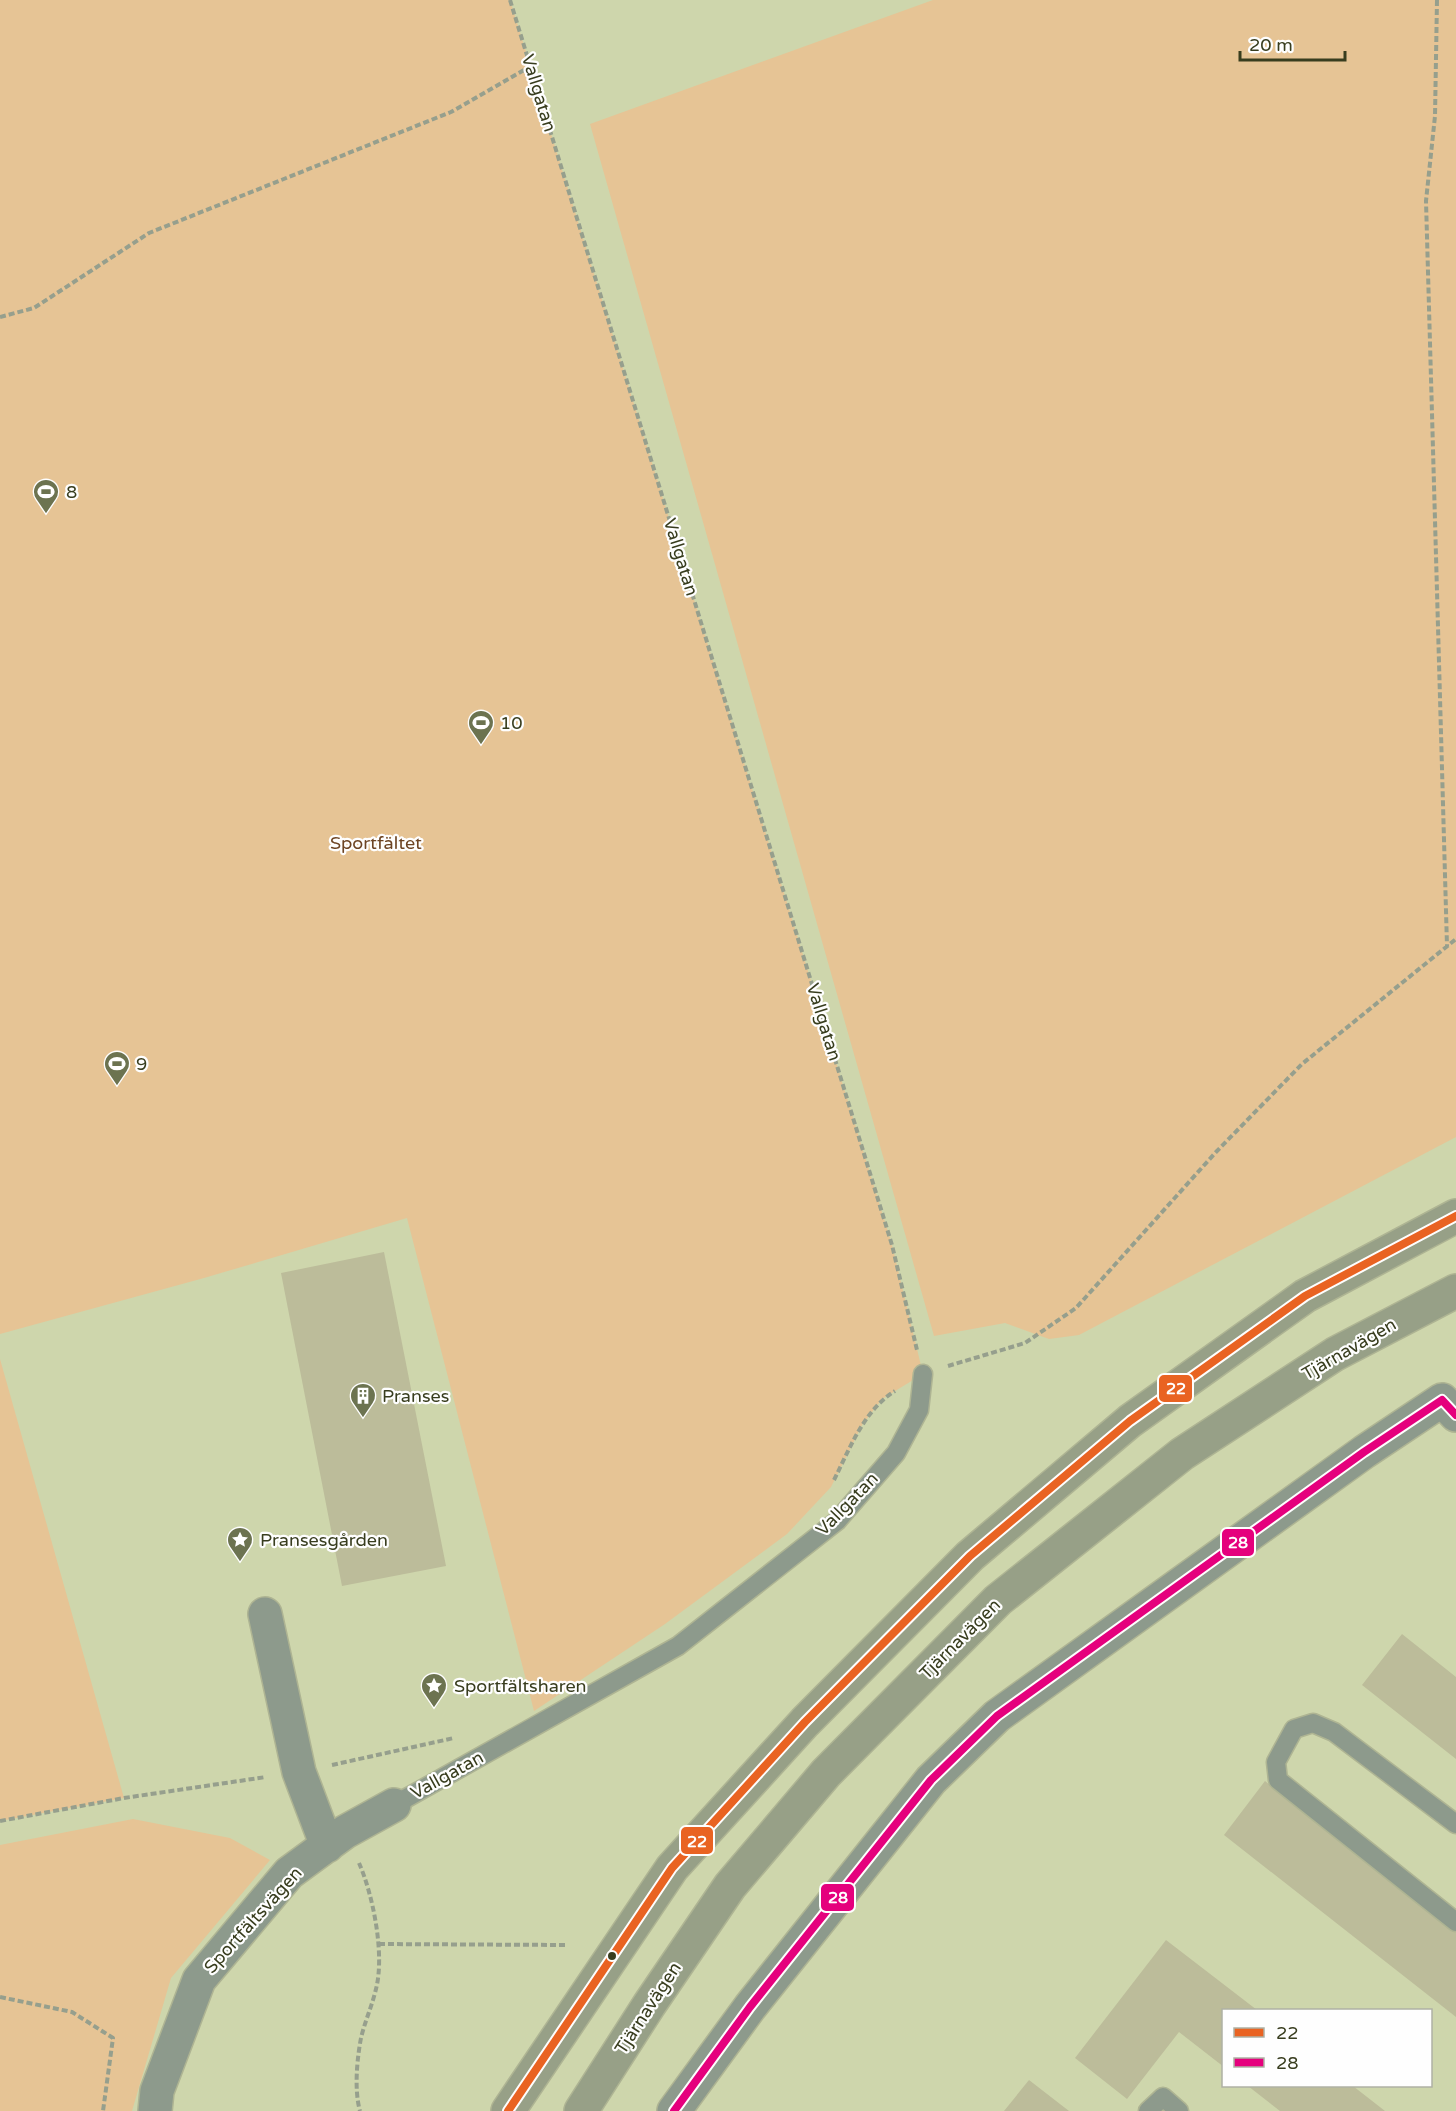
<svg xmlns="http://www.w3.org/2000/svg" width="1456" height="2111" font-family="'Varela Round',sans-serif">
<rect width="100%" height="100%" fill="#ced6ac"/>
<path fill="#e6c495" d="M0 0H510L892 1245 923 1374 882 1399 862 1425 831 1487 787 1534 665 1624 534 1711 407 1218 204 1278 0 1334Z
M933 0H1456V1137L1079 1335 1049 1339 1005 1323 934 1336 590 124Z
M0 1359 124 1798 0 1821Z
M133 1819 230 1838 270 1860 171 1978 132 2111H0V1845Z"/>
<path fill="#bcbc9a" d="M384 1252 446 1566 342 1586 281 1273Z
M1402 1634 1456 1677V1759L1362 1685Z
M1265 1781 1456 1930V2017L1224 1835Z
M1166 1940 1257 2010H1224V2067L1179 2032 1127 2099 1075 2058Z
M1029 2080 1069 2111H1004Z
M1248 2086H1353L1385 2111H1280Z"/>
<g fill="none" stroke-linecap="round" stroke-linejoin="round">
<defs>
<path id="lane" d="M394 1805 678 1646 837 1521 896 1453 919 1410 923 1374
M1456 1824 1334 1732 1313 1723 1294 1729 1276 1762 1278 1780 1456 1922
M1148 2111 1163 2097 1179 2111"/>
<path id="street" d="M265 1614 299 1772 327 1846
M155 2111 157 2091 199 1980 289 1873 345 1832 394 1805
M674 2111 750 2007 931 1780 997 1716 1364 1452 1442 1400 1456 1415"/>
<path id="highway" d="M508 2111 672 1868 805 1722 970 1556 1130 1421 1305 1296 1456 1216
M581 2111 649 2005 730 1886 826 1773 998 1600 1182 1454 1335 1354 1456 1291"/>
</defs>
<use href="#lane" stroke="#aeb493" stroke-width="21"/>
<use href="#street" stroke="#aeb493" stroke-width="36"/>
<use href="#highway" stroke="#aeb493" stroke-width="36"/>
<path stroke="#969f8d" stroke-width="4" stroke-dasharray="6 3" stroke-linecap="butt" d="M510 0 892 1245 917 1350
M1437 0 1435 116 1426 201 1447 946
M0 317 34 308 149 233 451 112 531 66
M948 1366 1025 1343 1076 1308 1216 1152 1302 1064 1456 939
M834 1480C850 1448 864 1410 895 1391
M332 1765 454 1738
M0 1821 124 1798 266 1777
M359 1863C373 1895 385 1954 376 1989 372 2006 365 2021 361 2038 357 2059 354 2090 360 2111
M379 1944 565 1945
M0 1997 72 2012 113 2038 103 2111"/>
<use href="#lane" stroke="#8d9a8c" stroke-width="18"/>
<use href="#street" stroke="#8d9a8c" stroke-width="33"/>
<use href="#highway" stroke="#97a087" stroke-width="33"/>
<defs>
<path id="bus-1" d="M508 2111 672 1868 805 1722 970 1556 1130 1421 1305 1296 1456 1216"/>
<path id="bus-2" d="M674 2111 750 2007 931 1780 997 1716 1364 1452 1442 1400 1456 1415"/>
</defs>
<use href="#bus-1" stroke="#fefefe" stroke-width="12"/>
<use href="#bus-2" stroke="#fefefe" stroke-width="12"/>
<use href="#bus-1" stroke="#e96322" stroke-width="8"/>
<use href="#bus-2" stroke="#e5007d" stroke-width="8"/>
</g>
<defs>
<symbol id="stadium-pin" viewBox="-11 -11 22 30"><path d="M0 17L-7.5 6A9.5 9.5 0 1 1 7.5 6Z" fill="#6c7350" stroke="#fefefe"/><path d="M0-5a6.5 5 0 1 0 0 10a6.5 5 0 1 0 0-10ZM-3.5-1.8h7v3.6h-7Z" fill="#fff"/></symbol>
<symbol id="building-pin" viewBox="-11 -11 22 30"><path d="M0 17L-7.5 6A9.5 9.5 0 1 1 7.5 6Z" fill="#6c7350" stroke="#fefefe"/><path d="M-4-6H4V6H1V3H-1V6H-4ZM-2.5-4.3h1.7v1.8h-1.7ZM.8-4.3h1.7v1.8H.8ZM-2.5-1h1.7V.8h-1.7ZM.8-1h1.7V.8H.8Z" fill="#fff"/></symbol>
<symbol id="sight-pin" viewBox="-11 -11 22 30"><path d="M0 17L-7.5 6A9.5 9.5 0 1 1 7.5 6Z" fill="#6c7350" stroke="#fefefe"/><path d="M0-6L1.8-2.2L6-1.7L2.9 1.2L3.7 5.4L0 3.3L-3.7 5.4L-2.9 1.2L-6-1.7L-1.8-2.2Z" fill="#fff"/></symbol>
</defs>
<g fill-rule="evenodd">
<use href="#stadium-pin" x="31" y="477" width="30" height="40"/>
<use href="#stadium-pin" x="466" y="708" width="30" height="40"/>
<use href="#stadium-pin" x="102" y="1049" width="30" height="40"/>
<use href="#building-pin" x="348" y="1381" width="30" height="40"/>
<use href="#sight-pin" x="225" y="1525" width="30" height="40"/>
<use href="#sight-pin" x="419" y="1671" width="30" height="40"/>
</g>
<circle fill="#383d1e" stroke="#fefefe" stroke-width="2" cx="612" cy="1956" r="5"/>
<g text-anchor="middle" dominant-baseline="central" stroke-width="4.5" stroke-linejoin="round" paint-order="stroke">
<g font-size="18" fill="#383d1e" stroke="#fefefe">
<text transform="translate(539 93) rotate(73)">Vallgatan</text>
<text transform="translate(681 557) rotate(73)">Vallgatan</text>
<text transform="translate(824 1022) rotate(73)">Vallgatan</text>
<text transform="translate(1349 1349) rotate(-30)">Tjärnavägen</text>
<text transform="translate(847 1504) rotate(-46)">Vallgatan</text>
<text transform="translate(960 1639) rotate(-45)">Tjärnavägen</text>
<text transform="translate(447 1775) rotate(-29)">Vallgatan</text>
<text transform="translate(253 1920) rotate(-48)">Sportfältsvägen</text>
<text transform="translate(648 2008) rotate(-57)">Tjärnavägen</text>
</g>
<g font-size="18" fill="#383d1e" stroke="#fefefe" text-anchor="start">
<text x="66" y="492">8</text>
<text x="500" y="723">10</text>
<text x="136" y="1064">9</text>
<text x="382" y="1396">Pranses</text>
<text x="260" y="1540">Pransesgården</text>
<text x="454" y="1686">Sportfältsharen</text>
</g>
<g font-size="18" fill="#6d4423" stroke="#fefefe">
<text x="376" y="843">Sportfältet</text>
</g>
</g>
<g stroke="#fefefe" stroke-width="2">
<rect x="1158" y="1374" width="35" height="29" rx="6" fill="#e96322"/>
<rect x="1221" y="1528" width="34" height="29" rx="6" fill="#e5007d"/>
<rect x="680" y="1826" width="34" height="29" rx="6" fill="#e96322"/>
<rect x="820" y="1883" width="35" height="29" rx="6" fill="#e5007d"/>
</g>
<g font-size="16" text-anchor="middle" font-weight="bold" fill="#fff">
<text x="1176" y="1394">22</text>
<text x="1238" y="1548">28</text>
<text x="697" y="1847">22</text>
<text x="838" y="1903">28</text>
</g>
<rect x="1222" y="2009" width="210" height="78" fill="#fefefe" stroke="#afb1a4" stroke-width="1.5"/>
<rect x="1234" y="2028" width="30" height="9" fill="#e96322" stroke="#afb1a4" stroke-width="1.5"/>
<text x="1276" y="2039" font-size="18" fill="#383d1e">22</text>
<rect x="1234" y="2058" width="30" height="9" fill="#e5007d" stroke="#afb1a4" stroke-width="1.5"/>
<text x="1276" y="2069" font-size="18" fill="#383d1e">28</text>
<path d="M1240 51v9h105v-9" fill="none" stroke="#383d1e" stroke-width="3"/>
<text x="1249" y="51" font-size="18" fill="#383d1e" stroke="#fefefe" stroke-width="4.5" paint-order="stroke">20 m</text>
</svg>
